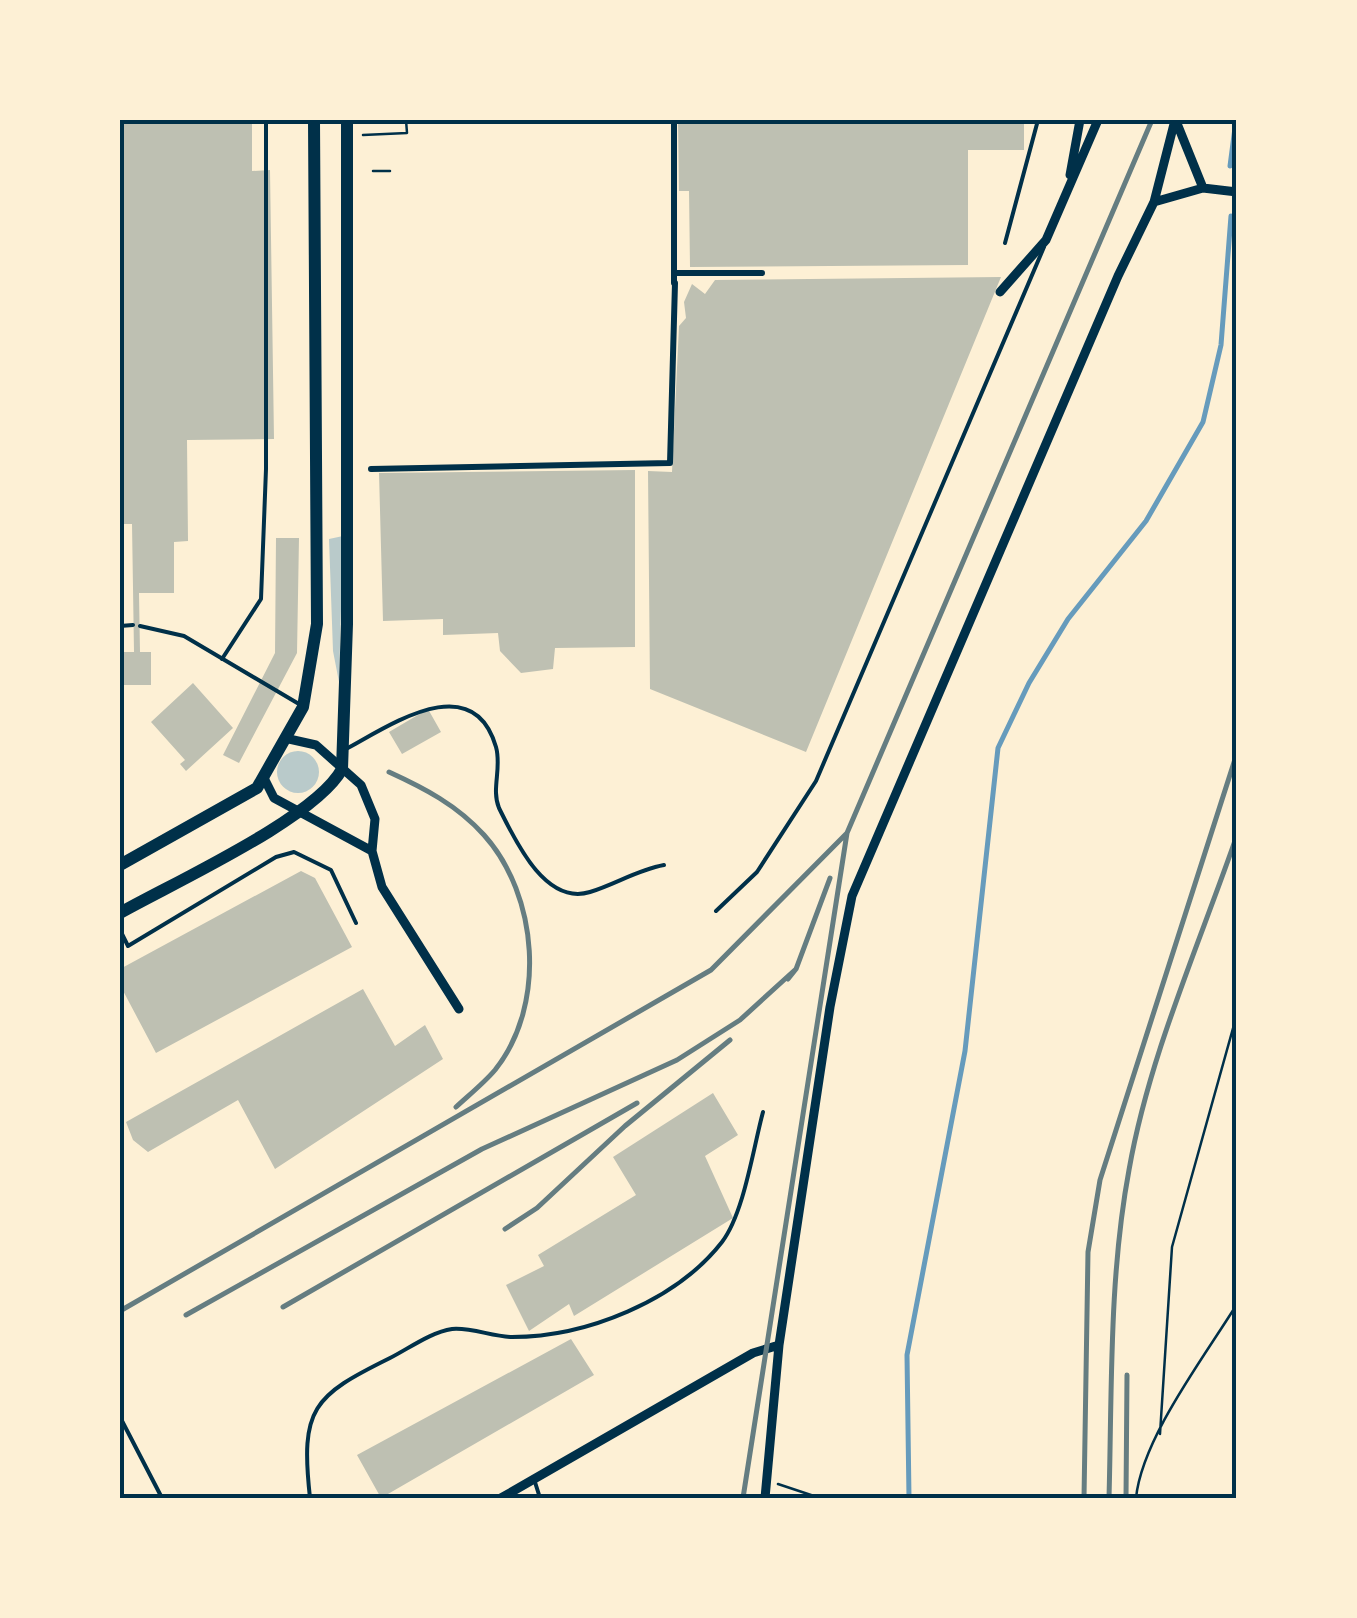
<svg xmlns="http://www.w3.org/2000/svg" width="1357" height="1618" font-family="'Alegreya Sans',sans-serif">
<rect width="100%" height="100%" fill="#fdf0d5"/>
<path fill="#b9caca" d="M343 536 339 682 333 651 329 539Z
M277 772a21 21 0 1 1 42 0a21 21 0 1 1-42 0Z"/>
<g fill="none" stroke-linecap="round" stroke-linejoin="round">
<path stroke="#669bbc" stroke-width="5" d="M1230 166 1236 120
M909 1498 907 1355 965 1051 998 748 1029 683 1068 619 1146 521 1203 422 1221 345 1231 216"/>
</g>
<path fill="#bec0b2" d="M120 120H252V171L270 170 274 439 187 440 188 541 174 542V593H139L140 652H151V685H120V652H134L132 524H120Z
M678 120H1024V150H968V265L690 267 689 191H679Z
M1001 277 806 752 650 689 648 471 672 472 679 326 686 318 684 302 692 284 705 294 715 280Z
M635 470V647L555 648 553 669 521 673 500 651 498 633 443 635V619L383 621 379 473Z
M276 538H299L297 653 239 763 223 755 275 653Z
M193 683 233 728 186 771 180 764 185 760 151 722Z
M428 709 441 732 402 754 389 732Z
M301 871 315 878 352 947 156 1053 120 985V969Z
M363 989 395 1046 425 1025 443 1059 275 1169 238 1100 148 1152 133 1140 126 1122Z
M713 1093 738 1135 705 1156 733 1218 574 1316 569 1304 529 1331 506 1285 544 1266 538 1255 636 1195 613 1157Z
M571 1339 594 1375 381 1498 357 1455Z"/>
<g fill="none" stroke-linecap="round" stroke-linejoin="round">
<path stroke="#003049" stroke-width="2.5" d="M363 135 407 133 406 120
M373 171H390
M1160 1434 1172 1247 1237 1014
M778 1484 820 1498
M1136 1498C1142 1438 1205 1356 1237 1304"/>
<path stroke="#003049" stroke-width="4" d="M1005 243 1038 120
M120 626 133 625
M140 626 184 636 299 704
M222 659 261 599 266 469V120
M346 749C389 726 473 667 496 747 502 768 491 789 499 808 515 840 545 906 590 892 616 884 637 870 664 865
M716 911 757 872 816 781 1044 247
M120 930 128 946 276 857 294 852 331 870 356 923
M120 1417 162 1498
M534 1479 540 1498
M310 1498C300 1408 313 1396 390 1358 408 1349 431 1332 452 1329 471 1327 493 1337 512 1337 586 1337 676 1301 722 1242 744 1213 753 1149 763 1112"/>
<path stroke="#003049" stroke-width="6" d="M674 120V283
M676 273H762
M371 469 670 463 675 283"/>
<path stroke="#003049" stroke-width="9" d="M1176 121 1203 188
M1070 175 1080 120
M1154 202 1203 188 1237 192
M1000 292 1046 240 1098 120
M289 739 316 745 361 785 375 819 372 851 382 887 459 1009
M265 780 274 798 372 851
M501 1498 753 1353 779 1345
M765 1498 779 1345 830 1007 852 896 1118 276 1154 202 1175 120"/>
<path stroke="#003049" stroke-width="12" d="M120 865 257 788 303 707 317 624 314 120
M120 913C173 883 316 818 342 769L347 624V120"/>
<path stroke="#657d81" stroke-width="5" d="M389 772C424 788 457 805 484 835 538 895 547 1005 495 1070 484 1083 469 1095 456 1107
M788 979 796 969 830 878
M505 1229 537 1208 625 1126 730 1040
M283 1307 637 1103
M120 1311 711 970 847 833 1152 120
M186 1315 482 1149 677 1060 740 1020 796 969
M743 1498 847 833
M1084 1498 1088 1252 1100 1180 1237 753
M1109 1498C1112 1389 1109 1277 1129 1170 1149 1056 1199 945 1237 835
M1126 1498 1127 1375"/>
</g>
<rect width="1357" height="1618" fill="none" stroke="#fdf0d5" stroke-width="245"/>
<rect x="122" y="122" width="1112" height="1374" fill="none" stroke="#003049" stroke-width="4"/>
</svg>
